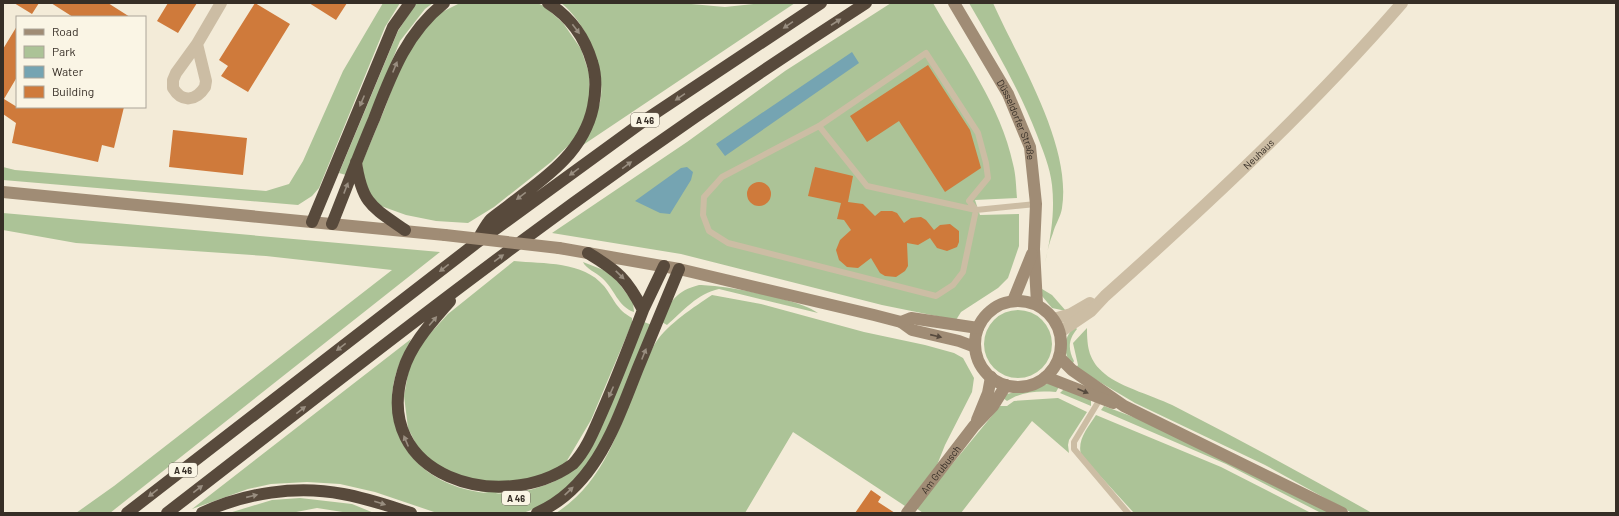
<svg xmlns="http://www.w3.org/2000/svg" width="1619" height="516" font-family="Barlow,sans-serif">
<rect width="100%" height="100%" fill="#f3ebd8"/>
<path fill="#acc397" d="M383 3H400L385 27 319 188 312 196 298 205 3 180V167L15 170 266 191 289 184 303 161 343 71Z
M416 3H433L425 9 400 41 346 175 339 173 398 31Z
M460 3H537L544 6 563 23 581 49 589 73 590 99 583 123 574 140 551 162 494 207 468 223 436 221 406 215 381 206 373 199 365 182 362 163 385 108 402 61 419 35 440 13Z
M561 3H680L725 7 763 3H795L583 145C588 131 596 116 600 102 607 70 586 22 561 3Z
M891 3H933C962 54 1001 106 1013 164 1016 175 1016 187 1017 198L975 200 980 215 1019 214V246L1008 278 998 288 961 312 956 320 882 305 681 254 552 233 687 142 785 71Z
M969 3H993C1018 59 1072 145 1062 208 1061 216 1055 225 1053 233 1049 243 1047 253 1045 263 1051 236 1055 212 1052 185 1050 167 1043 151 1037 135 1019 89 994 46 969 3Z
M3 213 440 252 110 513H76L114 486 392 270 266 256 76 243 3 230Z
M514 261C544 264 583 261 604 286 615 300 616 309 632 318V323L591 420 565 464 530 487 493 494 474 490 421 454 408 428 404 396 410 363 426 338 448 314Z
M583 262 611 273 633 302 634 312C618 307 614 288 602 278 596 272 586 269 583 262Z
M699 285C724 285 799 299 818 313L719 289C698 293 682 312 667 325L660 321C671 301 676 291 699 285Z
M1042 289 1052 295 1066 311 1052 308 1042 296Z
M712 295 761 304 864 332 925 345 954 353 963 358 974 378 972 392 945 445 937 465 905 506 793 432 745 513H556C604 482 618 431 638 381 644 368 649 353 656 342 668 324 694 307 712 295Z
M984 344a34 34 0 1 1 68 0a34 34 0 1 1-68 0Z
M644 322 652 325C640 351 629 377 618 404 608 426 598 452 582 471 568 489 545 506 523 513H437L375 492 340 484 307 482 271 484 248 489 192 509 411 339C401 359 392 377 392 399 392 488 500 516 566 475 583 459 590 436 600 415 615 384 629 353 644 322Z
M1075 327 1077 329C1068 340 1068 349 1074 361L1072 365C1062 352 1063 337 1075 327Z
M1087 328C1087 348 1089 361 1105 374 1120 387 1157 397 1176 407 1242 441 1307 476 1372 513H1352L1265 465 1135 403 1076 368 1078 365 1073 343Z
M1051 383 1060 385 1056 392C1039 391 1022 391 1007 401L1003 398 1007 394Z
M1065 388 1091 400V406L1060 393Z
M1058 398 1087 412 1069 440 1068 445 1069 453 1032 421 961 513H923L916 508 1000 406H1007L1014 401Z
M1104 406 1144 421 1330 513H1321L1226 464 1101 410Z
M1096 415 1221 467 1311 513H1134L1081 455C1077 439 1088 428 1096 415Z
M300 498 352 504 374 513H349L317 508 291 513H229L272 500Z"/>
<path fill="#75a4b2" d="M852 52 859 63 725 156 716 144Z
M687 167 693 172 691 180 670 214 660 213 635 201 681 168Z"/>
<path fill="#cf7a3b" d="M14 3H39L32 14Z
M51 3H108L130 17H73Z
M168 3H197L178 33 157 21Z
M255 3 290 24 248 92 221 76 228 66 219 60Z
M309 3H347L336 20Z
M17 26V77L4 99 17 107H124L114 148 102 145 98 162 12 143 16 123 3 114V49Z
M928 65 970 130 981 168 945 192 899 121 867 142 850 116Z
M173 130 247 138 243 175 169 167Z
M815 167 853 176 848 202 863 204 875 216 881 211H892L897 213 904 223 911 218 921 217 926 220 934 230 940 225 950 224 959 231V242L957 247 947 251 937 248 930 238 918 245 907 243 908 266 905 271 896 277 885 276 880 273 871 258 858 268 847 267 839 260 836 250 840 240 851 230 844 220 837 219 841 203 808 196Z
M747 194a12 12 0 1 1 24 0a12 12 0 1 1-24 0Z
M871 490 881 497 878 502 895 513H855Z"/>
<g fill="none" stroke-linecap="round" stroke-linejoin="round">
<path stroke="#ccbda4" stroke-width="6" d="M926 53 978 133 986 163 988 178 969 201 976 210 963 272 953 285 936 296 728 243 709 231 703 215 704 197 722 177 819 126Z
M819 126 867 186 976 210 1036 204
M1100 399 1074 442V449L1128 513"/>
<g stroke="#ccbda4" stroke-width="12">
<path d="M197 44 206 81 205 87C196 101 182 103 173 88V80L176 73 197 44 221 3"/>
<path d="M1054 319 1071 314 1090 303"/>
<path id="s1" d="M1060 332 1091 311 1105 296C1209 203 1311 108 1402 3"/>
</g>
<g stroke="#a08c75" stroke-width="12">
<path id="s2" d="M954 3 1008 94 1030 147 1036 204 1034 249 1037 304"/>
<path d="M3 192 445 235"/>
<path d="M559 248 679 269 874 315 901 322 912 330 959 341 975 347"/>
<circle cx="1018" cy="344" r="43"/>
<path d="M1013 301 1032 254"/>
<path d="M901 322 911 318 978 328"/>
<path d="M1060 358 1072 370 1124 406 1342 513"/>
<path d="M1046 377 1113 403"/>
<path d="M977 420 988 393 991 377"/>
<path id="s3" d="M907 513 974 426 993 406 1006 385"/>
</g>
<path stroke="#584a3c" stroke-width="12" d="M356 162C362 204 372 207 405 230
M312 222 393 27 410 3
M332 224C346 189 359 154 374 119 391 75 406 33 444 3
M478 239C482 233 486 224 491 219 498 213 506 208 513 202 547 177 584 151 593 107 596 92 597 77 592 62 585 38 570 17 548 3
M450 301C432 322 411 344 403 371 370 476 501 516 573 464 587 449 594 430 602 412 617 378 630 344 643 310 627 279 618 271 588 253
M643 310 664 266
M127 513 475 244 648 118 821 3
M167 513C267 436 366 358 467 282 596 184 730 91 866 3
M202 513C245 493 296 485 343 494 366 498 389 506 411 513
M537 513C596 487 616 423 638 368 652 335 665 302 679 269"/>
<path stroke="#a08c75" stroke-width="12" d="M445 235 559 248"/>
</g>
<defs><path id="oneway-solid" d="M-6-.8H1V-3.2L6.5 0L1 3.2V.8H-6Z"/></defs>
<g fill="#998e80">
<use href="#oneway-solid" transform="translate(836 22) rotate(-33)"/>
<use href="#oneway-solid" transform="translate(788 25) rotate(146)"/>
<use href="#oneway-solid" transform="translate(576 29) rotate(53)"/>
<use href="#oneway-solid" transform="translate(395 67) rotate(-68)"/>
<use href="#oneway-solid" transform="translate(680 97) rotate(146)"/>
<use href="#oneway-solid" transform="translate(362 101) rotate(113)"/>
<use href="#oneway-solid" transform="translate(627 165) rotate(-36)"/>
<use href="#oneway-solid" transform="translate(574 172) rotate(144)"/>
<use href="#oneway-solid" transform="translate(346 188) rotate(-69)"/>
<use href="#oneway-solid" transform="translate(521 196) rotate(143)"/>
<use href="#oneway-solid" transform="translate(499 258) rotate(-36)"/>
<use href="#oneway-solid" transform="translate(444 268) rotate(142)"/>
<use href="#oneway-solid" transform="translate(620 275) rotate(44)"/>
<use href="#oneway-solid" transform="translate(433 321) rotate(-50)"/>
<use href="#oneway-solid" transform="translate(341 347) rotate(142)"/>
<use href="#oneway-solid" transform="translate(644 354) rotate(-68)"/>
<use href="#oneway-solid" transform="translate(611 392) rotate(114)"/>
<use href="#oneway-solid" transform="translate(301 410) rotate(-38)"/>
<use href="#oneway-solid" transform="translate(406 441) rotate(-113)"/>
<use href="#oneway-solid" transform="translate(198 489) rotate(-38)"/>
<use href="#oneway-solid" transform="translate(569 491) rotate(-43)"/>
<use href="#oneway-solid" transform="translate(153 493) rotate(142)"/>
<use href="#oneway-solid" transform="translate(252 496) rotate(-13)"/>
<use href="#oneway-solid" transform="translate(380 503) rotate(17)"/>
</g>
<g fill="#564a3e">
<use href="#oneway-solid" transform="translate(936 336) rotate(13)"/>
<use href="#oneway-solid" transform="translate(1083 391) rotate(23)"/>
</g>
<g text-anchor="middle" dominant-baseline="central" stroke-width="3" stroke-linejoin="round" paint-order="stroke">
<g fill="#faf5e5" stroke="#716a5f" stroke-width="1">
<rect x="631" y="113" width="28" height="14" rx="3"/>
<rect x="169" y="463" width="28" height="14" rx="3"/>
<rect x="502" y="491" width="28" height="14" rx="3"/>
</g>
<g font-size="9" font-weight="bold" fill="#362e26">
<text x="645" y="120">A 46</text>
<text x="183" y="470">A 46</text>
<text x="516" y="498">A 46</text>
</g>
<g font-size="10" fill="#362e26" stroke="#faf5e5">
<text stroke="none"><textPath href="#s2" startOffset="133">Düsseldorfer Straße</textPath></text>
<text stroke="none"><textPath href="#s1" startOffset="267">Neuhaus</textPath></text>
<text stroke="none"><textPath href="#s3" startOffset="55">Am Grubusch</textPath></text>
</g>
</g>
<rect width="1619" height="516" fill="none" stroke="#362e26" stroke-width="8"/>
<rect x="16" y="16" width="130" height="92" fill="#faf5e5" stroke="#aca599"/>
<rect x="24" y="29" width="20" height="6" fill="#a08c75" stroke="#aca599"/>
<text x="52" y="36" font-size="12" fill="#362e26">Road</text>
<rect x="24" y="46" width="20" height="12" fill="#acc397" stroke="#aca599"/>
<text x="52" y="56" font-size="12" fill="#362e26">Park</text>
<rect x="24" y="66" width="20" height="12" fill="#75a4b2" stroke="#aca599"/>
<text x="52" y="76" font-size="12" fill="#362e26">Water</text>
<rect x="24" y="86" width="20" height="12" fill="#cf7a3b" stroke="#aca599"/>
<text x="52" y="96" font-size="12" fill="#362e26">Building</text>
</svg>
